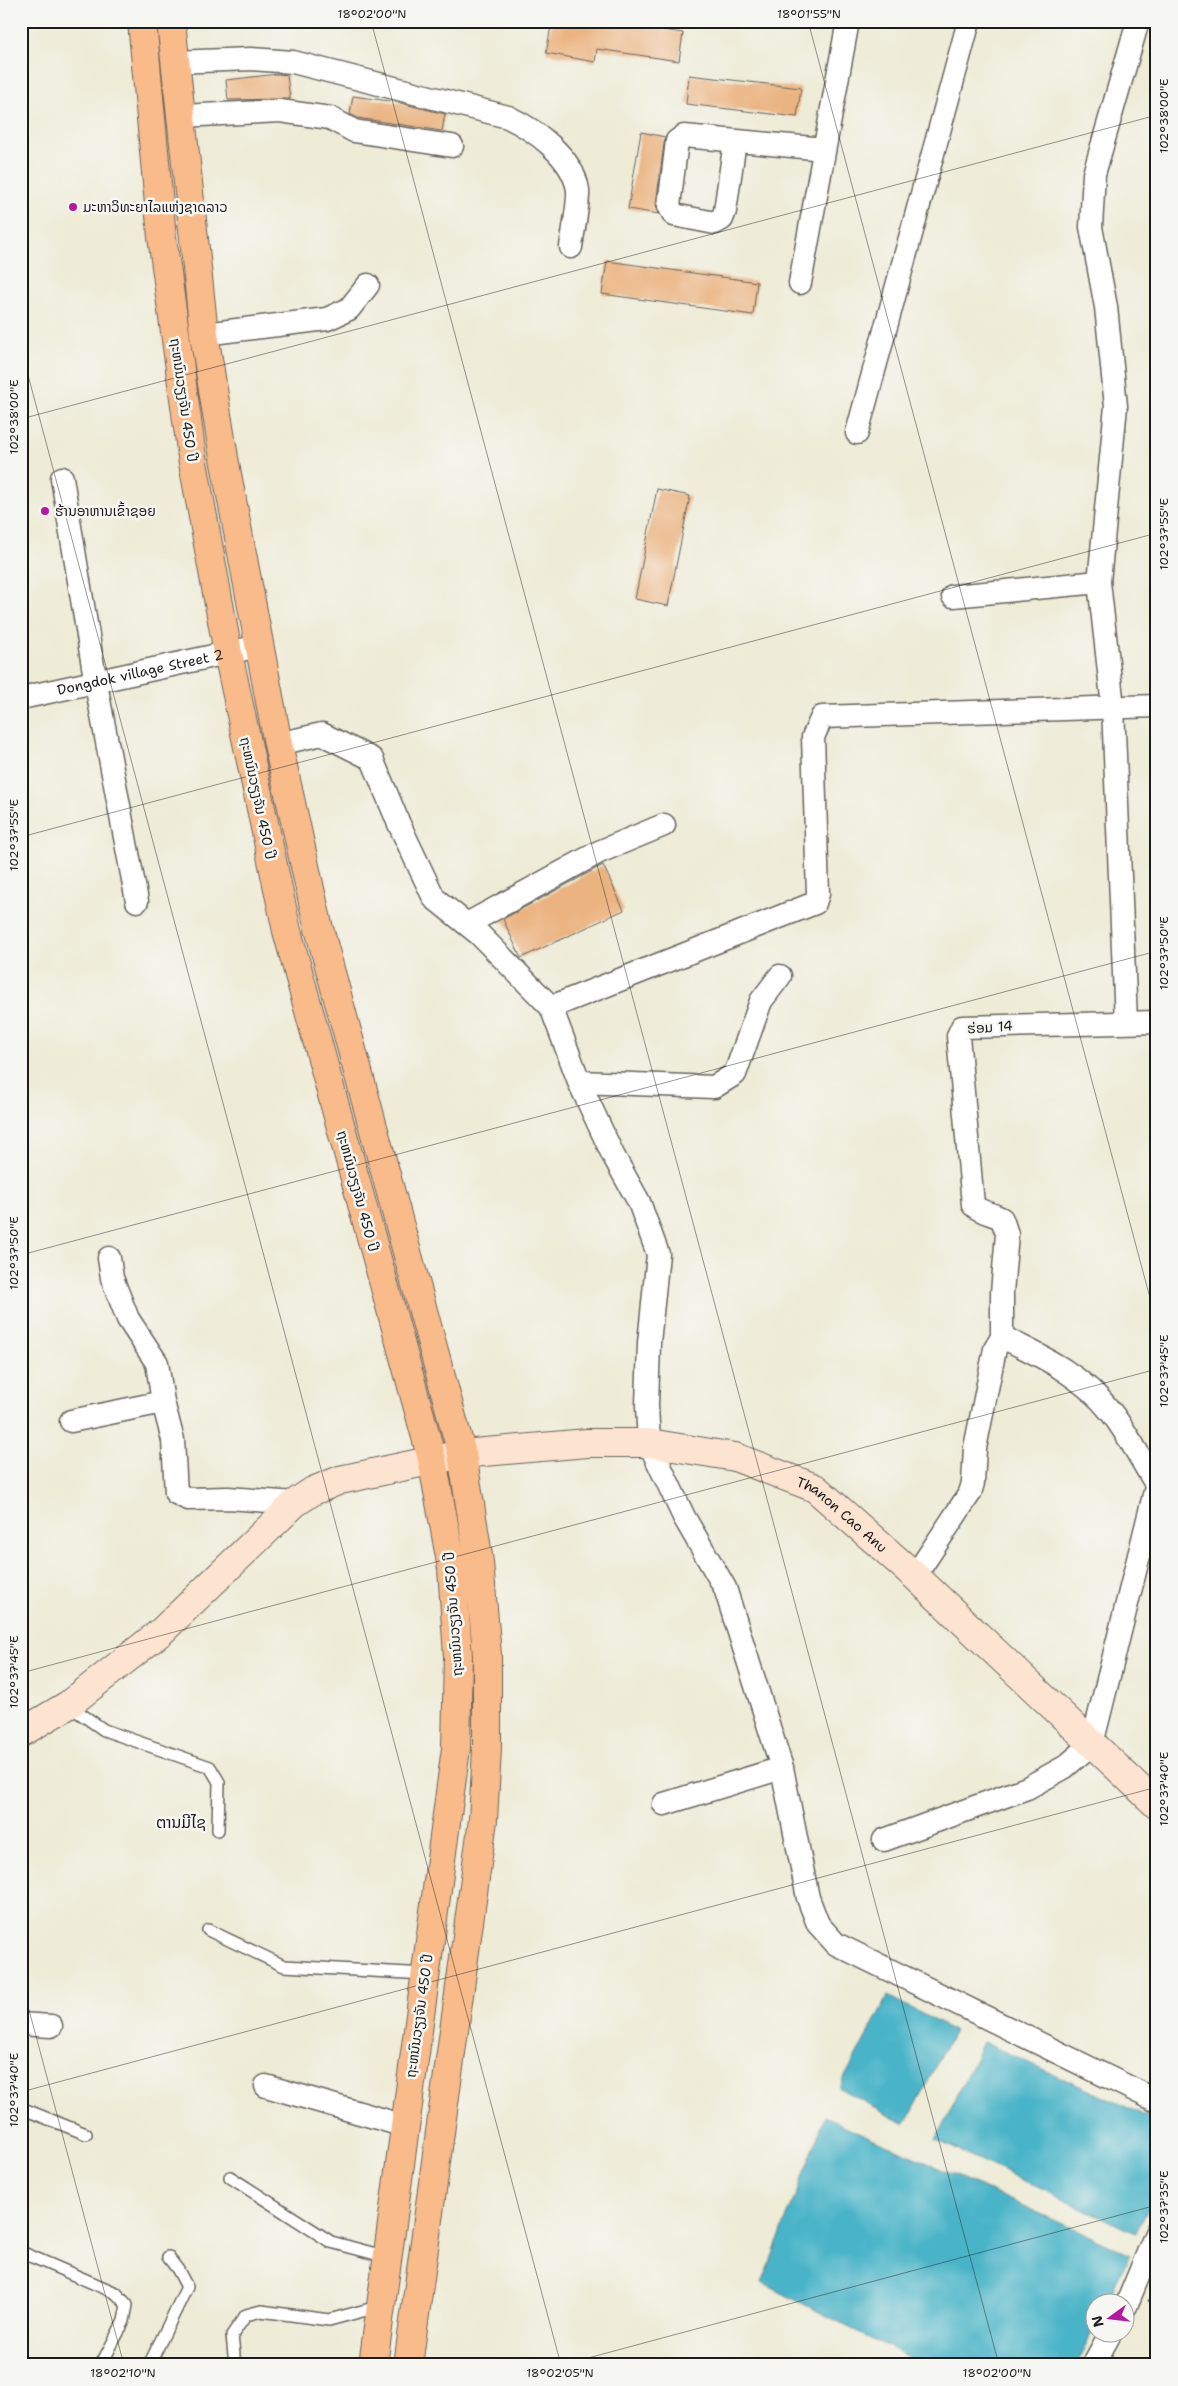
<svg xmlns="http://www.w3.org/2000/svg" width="1178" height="2386" font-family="'Shantell Sans','Noto Sans Lao',sans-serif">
<rect width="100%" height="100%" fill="#f6f6f2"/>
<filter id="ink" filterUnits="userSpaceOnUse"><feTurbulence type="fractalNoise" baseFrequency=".02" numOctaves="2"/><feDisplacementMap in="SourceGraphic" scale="10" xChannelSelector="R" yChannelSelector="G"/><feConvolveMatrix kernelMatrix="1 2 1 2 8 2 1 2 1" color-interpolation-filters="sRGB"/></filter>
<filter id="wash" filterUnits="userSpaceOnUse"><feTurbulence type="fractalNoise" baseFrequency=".0096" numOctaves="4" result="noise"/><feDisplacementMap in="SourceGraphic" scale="20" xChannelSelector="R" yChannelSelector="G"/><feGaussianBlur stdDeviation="1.12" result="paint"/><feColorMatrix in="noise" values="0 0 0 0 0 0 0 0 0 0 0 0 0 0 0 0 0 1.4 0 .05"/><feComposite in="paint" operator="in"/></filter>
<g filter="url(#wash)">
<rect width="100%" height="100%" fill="#eeebd6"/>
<path fill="#4ab4c8" stroke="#336872" d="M888 1996 954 2031 905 2124 839 2088Z
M983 2042 1157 2121V2191L1136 2233 936 2140Z
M825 2117 1130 2254 1106 2303 1096 2304 1095 2326 1076 2365H924L762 2283Z"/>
<g id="blocks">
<path fill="#ebb380" d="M552 21H602L683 33 679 61 597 49 595 62 546 53Z
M278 74 287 75 290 99 228 100 226 80Z
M689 75 801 88 797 117 686 104Z
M353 96 396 102 445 114 442 131 358 118 350 114Z
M641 132 665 137 656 204 659 214 628 209Z
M607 261 757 282 753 315 602 294Z
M657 489 690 496 668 606 635 599Z
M603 865 624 910 521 958 503 919Z"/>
</g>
</g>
<g filter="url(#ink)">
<use href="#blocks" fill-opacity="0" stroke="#66645d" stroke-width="1"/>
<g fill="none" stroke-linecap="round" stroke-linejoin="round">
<defs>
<path id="lane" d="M68 1705 104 1730 210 1767 219 1782 218 1830
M208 1930 284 1966 425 1974
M21 2108 86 2134
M230 2177 331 2242 387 2257
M21 2252 116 2293 127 2305 124 2321 101 2365
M149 2365 187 2287 178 2270 168 2257
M235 2365 232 2335 246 2315 261 2311 329 2320 381 2306"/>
<g id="street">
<path d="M174 62 251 59 293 62 508 117C535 130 573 157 578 190 579 203 573 232 571 247"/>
<path d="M181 116 280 111 330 118 354 131 452 146"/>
<path d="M735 141 725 211 722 219 715 223 674 215 669 206 677 141 684 136 824 149"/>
<path d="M800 283 848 21"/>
<path d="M204 334 327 319 349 309 368 285"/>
<path d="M857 433 969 21"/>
<path d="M62 478 96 684 137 901"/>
<path d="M953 596 1099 582"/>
<path id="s1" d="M21 698 259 646"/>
<path d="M278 744 322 734 372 759 399 824 434 898 479 934 551 1007 580 1084 613 1155 639 1202 658 1254 649 1343 647 1406 649 1443 684 1517 725 1588 782 1768 808 1898 818 1924 836 1944 1157 2101"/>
<path d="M467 924 599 852 664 825"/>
<path d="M551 1007 815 903 818 894 813 737 822 717 1157 706"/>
<path d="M1126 1022 1113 707 1099 582 1116 406 1106 307 1091 227 1094 174 1138 21"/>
<path d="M579 1082 714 1087 735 1074 761 1001 780 976"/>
<path d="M109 1258 112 1278 128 1319 157 1363 163 1402 173 1440 176 1493 188 1499 228 1498 295 1503"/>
<path d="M1002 1337C1042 1356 1083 1376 1111 1412 1128 1434 1141 1460 1156 1484"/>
<path d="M71 1421 163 1402"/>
<path d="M915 1576 970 1493 973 1483 975 1448 995 1349 1002 1337V1293L1007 1234 1002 1219C992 1213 981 1213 973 1205L958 1036 962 1027 1157 1022"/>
<path d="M664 1804 782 1768"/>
<path d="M884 1840 1027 1788 1065 1767 1092 1744 1157 1483"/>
<path d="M21 2024 51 2026"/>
<path d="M266 2086 405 2126"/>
<path d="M1126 2306 1157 2231"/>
<path d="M1093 2365 1110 2334"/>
</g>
<g id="secondary">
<path id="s2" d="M21 1733 68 1705 162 1631 295 1503 313 1491 340 1480 462 1454 587 1443H649L735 1457 815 1488 915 1576 1157 1805"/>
</g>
<path id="highway" d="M142 21 162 237 192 457 228 653 287 931 432 1459 452 1568 458 1656 456 1748 373 2365
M171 21 204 334 224 458 278 744 318 925 462 1454 479 1562 487 1655V1749L483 1820 408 2365"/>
</defs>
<use href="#lane" stroke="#66645d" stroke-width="14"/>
<use href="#street" stroke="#66645d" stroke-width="25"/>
<use href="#secondary" stroke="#66645d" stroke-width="30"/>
<use href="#highway" stroke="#66645d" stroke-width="30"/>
<path stroke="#66645d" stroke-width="3" stroke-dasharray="4 4" stroke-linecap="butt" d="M1148 2300 1157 2304"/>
<use href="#lane" stroke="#fff" stroke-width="11"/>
<use href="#street" stroke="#fff" stroke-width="22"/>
<use href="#secondary" stroke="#fde4d1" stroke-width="28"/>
<use href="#highway" stroke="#fabb8b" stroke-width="28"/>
</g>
</g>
<path fill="none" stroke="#1c1c1c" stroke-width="1" stroke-opacity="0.45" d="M371 21 999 2365M808 21 1157 1324M21 349 561 2365M21 419 1157 115M21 837 1157 533M21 1255 1157 951M21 1673 1157 1369M21 1980 124 2365M21 2092 1157 1787M562 2365 1157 2205"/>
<g fill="#b5179e" stroke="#f6f6f2" stroke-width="2">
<circle cx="73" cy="207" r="5"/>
<circle cx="45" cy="511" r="5"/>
</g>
<g text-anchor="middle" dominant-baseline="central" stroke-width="5" stroke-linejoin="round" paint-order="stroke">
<g font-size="14" fill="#1c1c1c" stroke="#f6f6f2" text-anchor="start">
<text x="83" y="207">ມະຫາວິທະຍາໄລແຫ່ງຊາດລາວ</text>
<text x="55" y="511">ຮ້ານອາຫານເຂົ້າຊອຍ</text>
</g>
<g font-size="14" fill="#1c1c1c" stroke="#f6f6f2">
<text transform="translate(184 400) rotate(82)">ຖະຫນົນວຽງຈັນ 450 ປີ</text>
<text stroke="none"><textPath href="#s1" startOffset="122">Dongdok village Street 2</textPath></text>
<text transform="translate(258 798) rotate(78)">ຖະຫນົນວຽງຈັນ 450 ປີ</text>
<text transform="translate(990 1027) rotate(-4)">ຮ່ອມ 14</text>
<text transform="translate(358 1191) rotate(75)">ຖະຫນົນວຽງຈັນ 450 ປີ</text>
<text stroke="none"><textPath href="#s2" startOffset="932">Thanon Cao Anu</textPath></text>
<text transform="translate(453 1614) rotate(-94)">ຖະຫນົນວຽງຈັນ 450 ປີ</text>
<text transform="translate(419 2016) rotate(-82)">ຖະຫນົນວຽງຈັນ 450 ປີ</text>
</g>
<g font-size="16" fill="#1c1c1c" stroke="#f6f6f2">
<text x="181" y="1822">ຕານມີໄຊ</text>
</g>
</g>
<rect width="1178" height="2386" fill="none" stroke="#f6f6f2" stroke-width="55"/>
<g transform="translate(1110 2318) rotate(255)"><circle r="24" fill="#f6f6f2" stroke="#9f9f9c"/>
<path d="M0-4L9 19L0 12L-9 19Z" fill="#b5179e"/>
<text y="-8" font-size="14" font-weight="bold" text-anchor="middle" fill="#1c1c1c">N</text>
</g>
<rect x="28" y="28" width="1122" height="2330" fill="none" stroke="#1c1c1c" stroke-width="2"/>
<g font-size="12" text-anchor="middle" fill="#1c1c1c">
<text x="372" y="18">18°02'00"N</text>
<text x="809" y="18">18°01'55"N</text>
<text transform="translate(1164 116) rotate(-90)" y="4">102°38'00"E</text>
<text transform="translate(14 417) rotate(-90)" y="4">102°38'00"E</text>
<text transform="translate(1164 534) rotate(-90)" y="4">102°37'55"E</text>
<text transform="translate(14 835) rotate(-90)" y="4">102°37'55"E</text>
<text transform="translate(1164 953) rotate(-90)" y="4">102°37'50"E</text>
<text transform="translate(14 1253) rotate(-90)" y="4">102°37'50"E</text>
<text transform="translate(1164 1371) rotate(-90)" y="4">102°37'45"E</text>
<text transform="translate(14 1672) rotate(-90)" y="4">102°37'45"E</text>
<text transform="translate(1164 1789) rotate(-90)" y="4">102°37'40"E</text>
<text transform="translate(14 2090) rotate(-90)" y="4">102°37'40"E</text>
<text transform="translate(1164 2207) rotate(-90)" y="4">102°37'35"E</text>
<text x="123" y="2377">18°02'10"N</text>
<text x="560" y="2377">18°02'05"N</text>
<text x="997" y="2377">18°02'00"N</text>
</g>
</svg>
